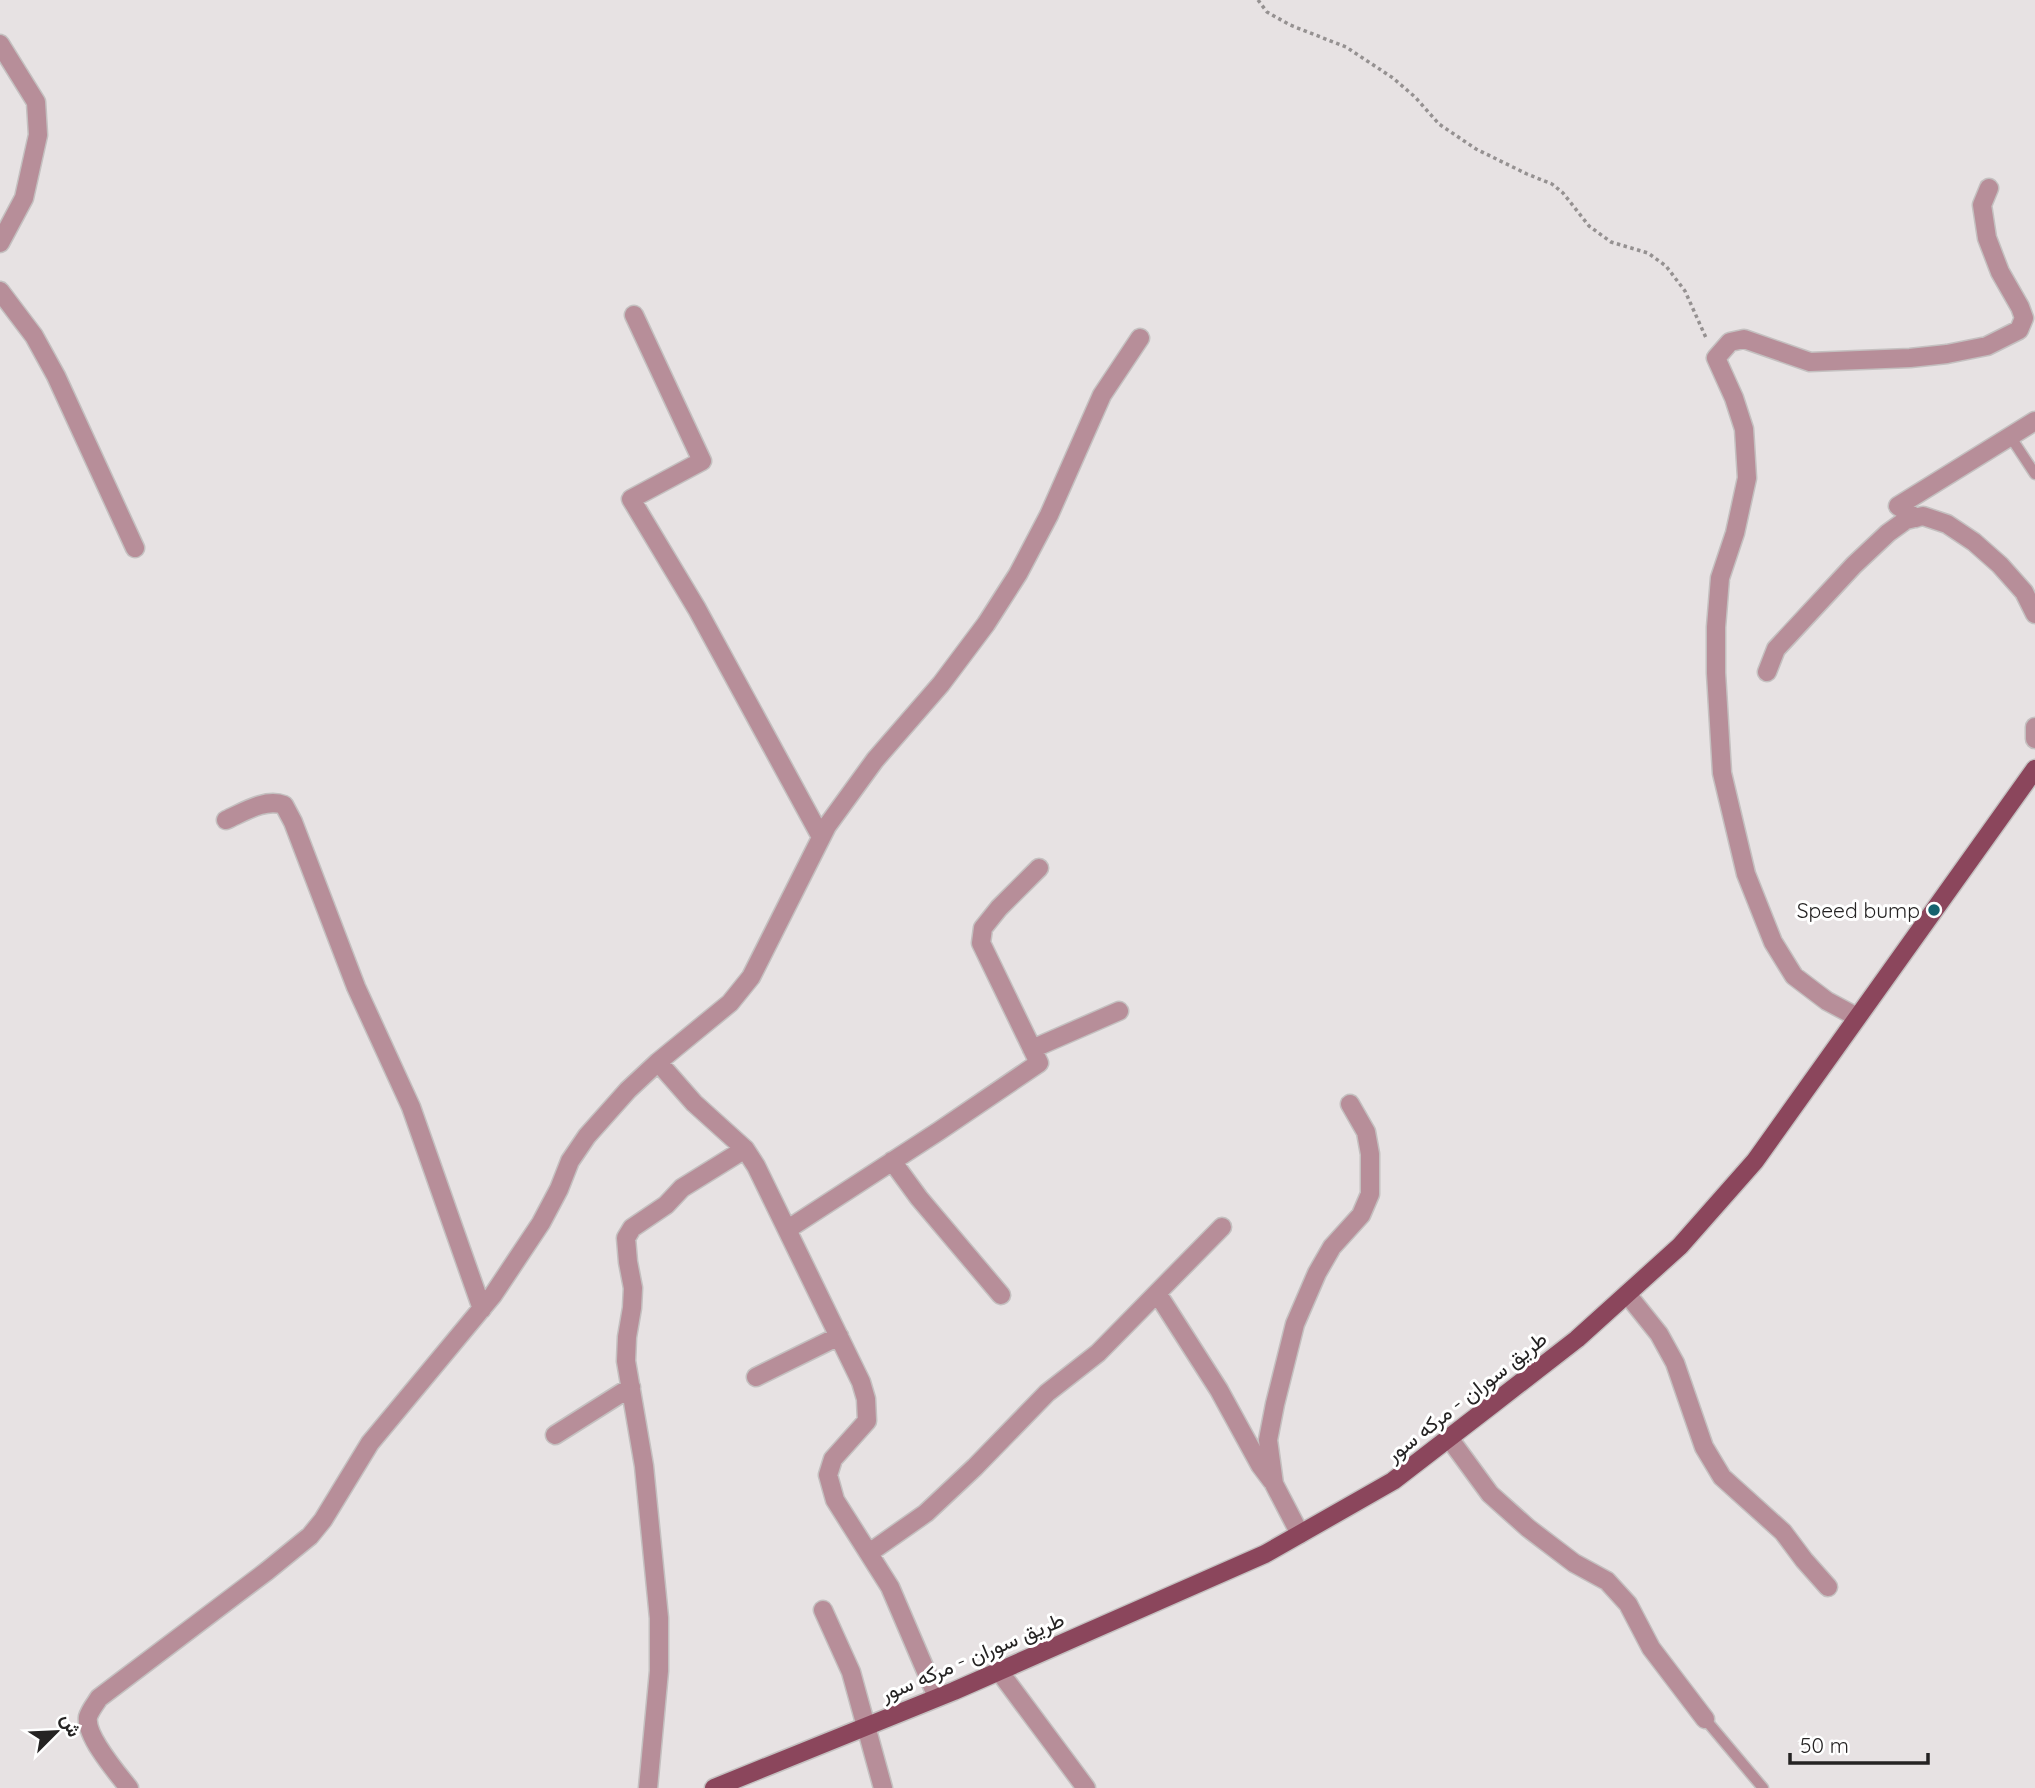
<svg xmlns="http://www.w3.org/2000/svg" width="2035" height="1788" font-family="Quicksand,Vazirmatn,sans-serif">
<rect width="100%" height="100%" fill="#e7e2e3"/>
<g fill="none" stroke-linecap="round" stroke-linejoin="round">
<defs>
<path id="service" d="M2010 436 2035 474
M1705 1719 1763 1788"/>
<path id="minor" d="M0 44 36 102 38 135 24 198 0 243
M0 291 34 336 56 376 135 548
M634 315 702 461 631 499 697 609 821 837
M1916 518 1898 506 2035 421
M1767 672 1776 649 1854 565 1888 533 1906 520 1923 516 1947 524 1974 542 2000 565 2024 592 2035 614
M2035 727V739
M226 820C244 812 265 798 284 805L293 822 356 987 411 1107 482 1309
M1857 1017 1827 1001 1794 976 1773 942 1746 874 1722 773 1716 673V627L1720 578 1735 533 1747 478 1744 429 1734 398 1716 358 1730 342 1744 339 1810 362 1910 358 1947 354 1987 346 2019 330 2024 318 2020 307 2000 272 1987 238 1982 205 1989 188
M1032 1049 1119 1011
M658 1062 694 1103 745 1149 756 1166 861 1382 866 1399 867 1421 833 1459 828 1475 835 1500 890 1587 937 1697
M892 1161 919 1198 1001 1295
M788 1229 939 1131 1039 1063 981 943 983 928 999 908 1039 868
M1157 1293 1219 1390 1260 1465 1272 1481
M1627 1294 1659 1334 1675 1363 1704 1447 1722 1477 1783 1532 1804 1560 1828 1587
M756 1377 839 1336
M555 1435 631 1387
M1449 1438 1490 1494 1528 1528 1574 1563 1607 1581 1628 1604 1651 1648 1705 1719
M1300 1534 1274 1484 1268 1440 1275 1404 1295 1324 1317 1273 1332 1247 1361 1215 1370 1194V1154L1366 1132 1350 1104
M869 1553 926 1513 975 1467 1047 1393 1098 1353 1222 1227
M823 1610 851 1672 883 1788
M999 1671 1086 1788
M129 1788C117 1773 85 1736 88 1717 90 1710 96 1703 99 1698L267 1571 310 1536 323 1520 370 1443 493 1295 541 1223 559 1189 570 1161 587 1136 628 1090 658 1062 730 1003 751 977 827 826 875 760 941 684 986 624 1018 574 1049 515 1102 395 1140 338
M648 1788 659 1671V1618L644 1466 626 1361 627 1337 632 1308 633 1288 628 1262 626 1238 632 1228 666 1205 682 1188 745 1149"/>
<path id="primary" d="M714 1788 954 1691 1265 1554 1393 1481 1493 1404 1577 1339 1680 1246 1755 1161 2035 769"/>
</defs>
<use href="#service" stroke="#c4c0c0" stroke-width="13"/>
<use href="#minor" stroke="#c4c0c0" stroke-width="21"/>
<use href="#primary" stroke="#c4c0c0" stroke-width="21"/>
<path stroke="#959191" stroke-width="3.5" stroke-dasharray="3.5 3.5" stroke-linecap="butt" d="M1258 0 1267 12 1290 25 1346 47 1393 78 1415 97 1439 124 1476 149 1527 174 1552 184 1563 193 1589 226 1611 242 1648 253 1666 266 1685 291 1707 340"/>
<use href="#service" stroke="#b78e99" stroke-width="10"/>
<use href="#minor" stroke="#b78e99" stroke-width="18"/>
<use href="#primary" stroke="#8b465c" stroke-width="18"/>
</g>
<circle fill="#16626e" stroke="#fff" stroke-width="2.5" cx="1934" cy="910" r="7"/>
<g text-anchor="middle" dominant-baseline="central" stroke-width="6" stroke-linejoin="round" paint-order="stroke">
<g font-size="21" fill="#252323" stroke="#fff" text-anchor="end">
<text x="1920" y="910">Speed bump</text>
</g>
<g font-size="21" fill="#252323" stroke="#fff">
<text transform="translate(1466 1396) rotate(-38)">طريق سوران - مركه سور</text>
<text transform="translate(972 1656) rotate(-23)">طريق سوران - مركه سور</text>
</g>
</g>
<g transform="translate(56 1732) rotate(66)" stroke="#ffffff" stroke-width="5" paint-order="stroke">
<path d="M0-5L12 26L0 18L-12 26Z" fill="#252323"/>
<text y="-10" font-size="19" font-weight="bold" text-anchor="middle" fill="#252323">ش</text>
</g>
<path d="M1790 1753v10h138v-10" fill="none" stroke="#252323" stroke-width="3.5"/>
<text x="1800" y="1753" font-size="21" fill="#252323" stroke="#ffffff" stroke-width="5" paint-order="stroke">50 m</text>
</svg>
